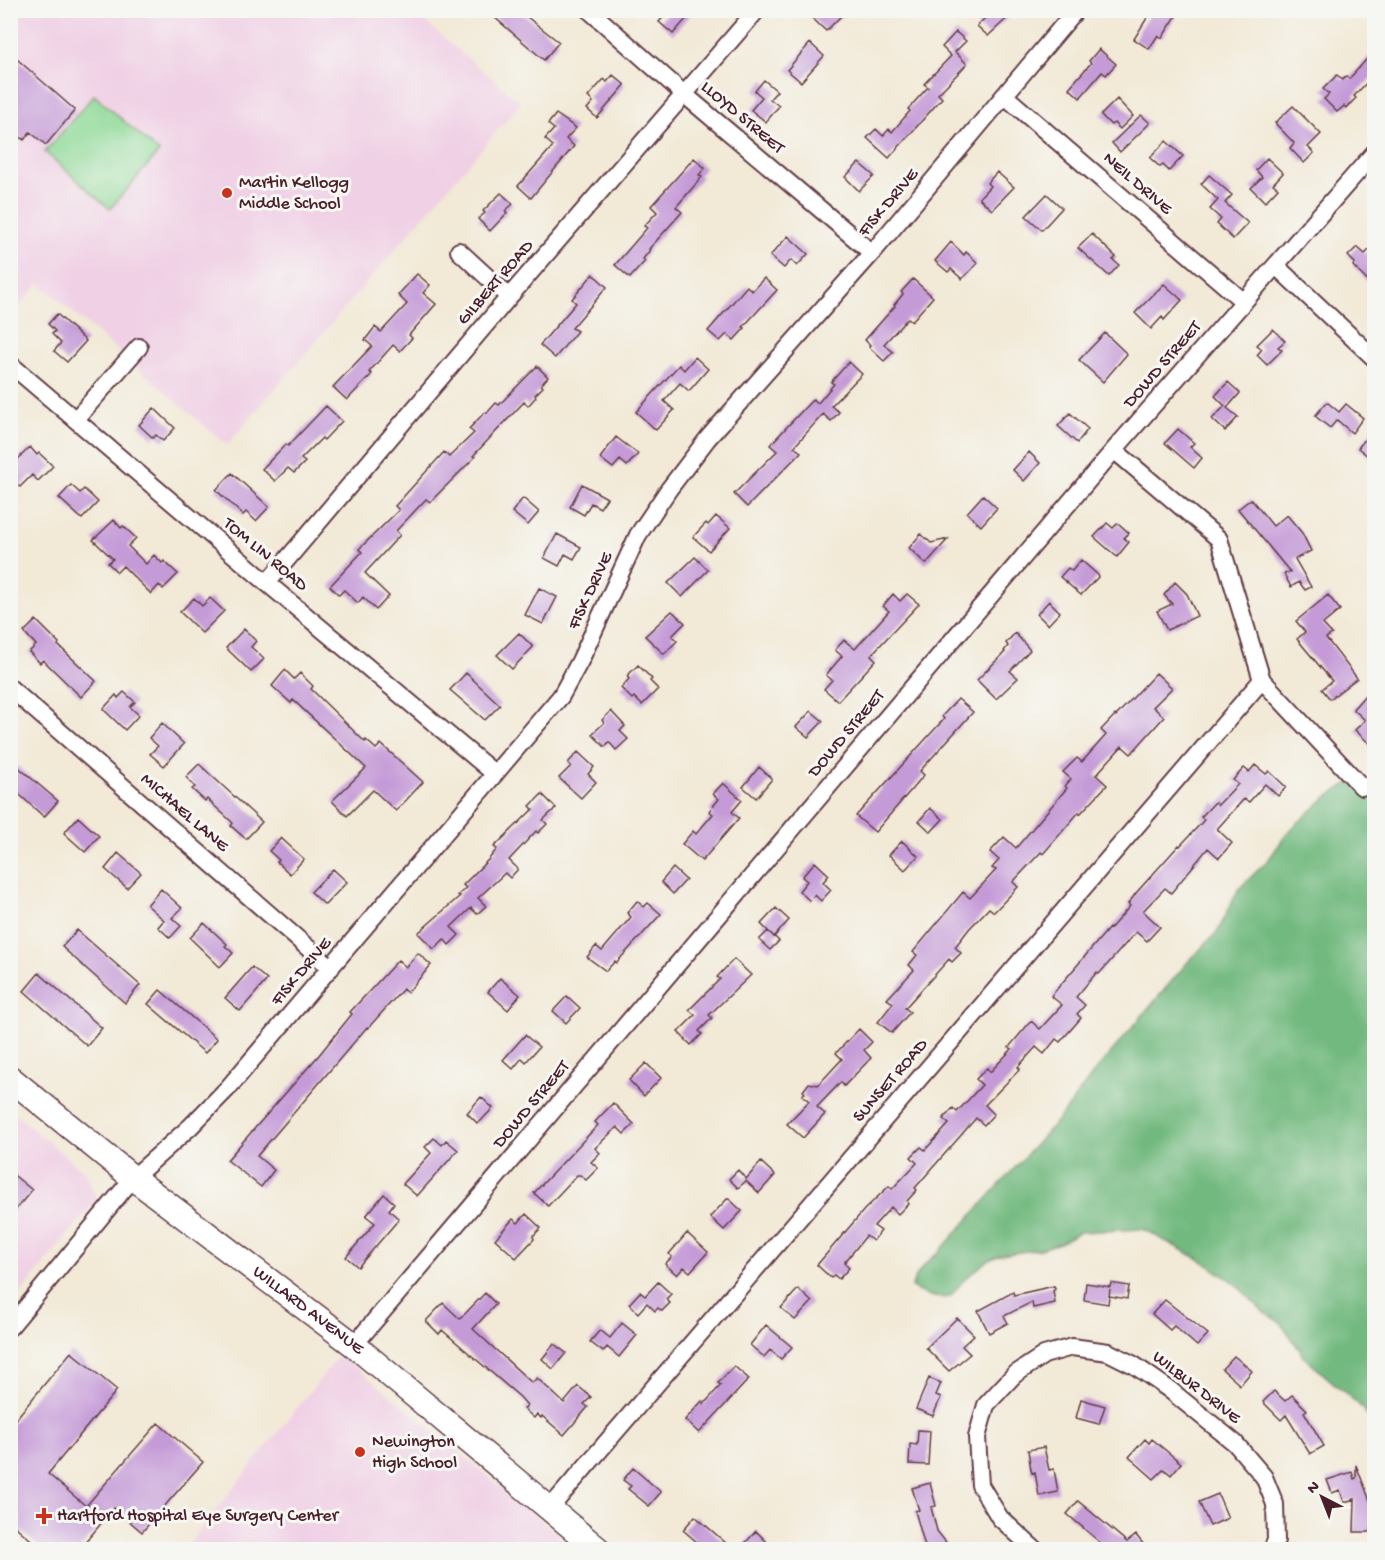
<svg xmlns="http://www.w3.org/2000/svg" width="1385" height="1560" font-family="'Gochi Hand',sans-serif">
<rect width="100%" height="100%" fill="#f6f6f2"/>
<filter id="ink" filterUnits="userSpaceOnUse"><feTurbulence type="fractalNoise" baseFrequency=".0167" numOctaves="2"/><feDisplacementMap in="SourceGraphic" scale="12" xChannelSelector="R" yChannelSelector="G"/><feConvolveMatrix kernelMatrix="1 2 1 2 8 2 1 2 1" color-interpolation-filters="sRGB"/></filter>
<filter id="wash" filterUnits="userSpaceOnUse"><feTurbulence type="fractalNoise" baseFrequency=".008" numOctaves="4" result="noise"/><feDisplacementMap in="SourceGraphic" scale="24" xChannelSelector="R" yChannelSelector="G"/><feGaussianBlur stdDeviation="1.35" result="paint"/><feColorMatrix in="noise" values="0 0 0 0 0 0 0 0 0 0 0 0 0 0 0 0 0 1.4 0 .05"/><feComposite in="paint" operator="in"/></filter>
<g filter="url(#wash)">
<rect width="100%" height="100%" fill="#f2e9d6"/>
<path fill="#f0d0e5" d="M11 11H412L521 103 227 445 39 283 11 316Z
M11 1111 86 1173 97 1199 11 1305Z
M340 1354 576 1549H185Z"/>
<path fill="#8dd996" stroke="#6c7c60" stroke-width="1.5" d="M94 95 159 152 110 209 45 152Z"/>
<path fill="#72b97f" stroke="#5e6c55" stroke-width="1.5" d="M1359 779 1370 782 1374 786V1423L1358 1404 1306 1359 1282 1324 1264 1312 1234 1283 1199 1259 1143 1229 1080 1232 1060 1243 1041 1249 1000 1255 987 1261 963 1281 950 1297C935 1299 923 1296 912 1287 916 1271 926 1263 939 1252L1064 1113 1092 1075 1187 963 1218 931 1238 890 1269 859 1288 832 1324 799 1349 783Z"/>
<g id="blocks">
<path fill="#c49ad7" d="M486 10H518L559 42 544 60Z
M670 10H694L673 34 659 22Z
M817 10H847L826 31 811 17Z
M986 10H1016L988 36 977 26 989 14Z
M1152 10H1169L1177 15 1162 38 1158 35 1149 49 1134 39Z
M956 32 966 41 955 52 967 64 938 94 942 98 889 158 867 138 876 129 883 136 889 129 892 132 910 111 908 109 928 87 924 84 951 56 942 47Z
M810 43 824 56 801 82 787 70Z
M1099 49 1116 64 1106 75 1102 72 1080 98 1069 88 1091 63 1089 61Z
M1374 51V75L1354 96 1356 98 1346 108 1344 106 1337 112 1324 99 1329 94 1323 89 1337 75 1343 80 1346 76 1349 79Z
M10 53 75 110 46 145 30 132 24 140 10 130Z
M613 75 625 85 597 118 587 109 593 102 588 97 604 79 607 82Z
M764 80 777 91 770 99 779 106 766 122 751 110 762 97 755 91Z
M1117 99 1133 116 1120 129 1114 123 1111 125 1101 115Z
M1293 106 1321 134 1308 147 1314 153 1304 163 1290 148 1294 143 1275 123Z
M556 114 576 128 566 139 574 146 531 198 518 186 553 146 545 139 554 129 548 124Z
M1141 115 1150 123 1120 152 1112 143Z
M1166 141 1183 156 1169 171 1163 165 1160 167 1150 158Z
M694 158 705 168 699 175 702 177 676 207 682 212 649 249 650 250 643 259 645 261 630 278 615 265 647 228 644 226 657 212 651 206Z
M1267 158 1283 173 1273 184 1278 188 1265 202 1251 188 1262 177 1256 170Z
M859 163 874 176 859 191 845 177Z
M997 172 1014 187 992 210 979 198 990 186 987 183Z
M1209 175 1232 195 1225 203 1248 223 1233 239 1217 224 1221 219 1210 209 1218 200 1201 184Z
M501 193 513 204 505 211 507 213 490 231 478 219 485 213 483 211Z
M1047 194 1062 208 1042 230 1026 216Z
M1092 234 1116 257 1113 260 1119 265 1109 276 1078 248Z
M788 236 808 254 797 266 791 260 784 268 770 256Z
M951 242 964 255 966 252 978 263 962 279 951 269 948 272 935 261Z
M1374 245V288L1353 266 1355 263 1348 256 1357 247 1365 254Z
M417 274 430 285 423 293 436 304 409 335 412 338 400 351 393 345 369 372 372 374 347 400 333 387 372 346 365 340 375 327 381 332 407 304 398 295Z
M593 274 607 287 572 328 577 331 555 358 540 345 576 303 572 299Z
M764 278 777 290 743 327 745 328 734 340 727 334 720 341 708 331 747 286 752 291Z
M913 279 933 297 912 321 908 318 884 344 893 352 884 361 869 347 870 345 865 340 895 306 894 305 903 294 901 292Z
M1164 284 1182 300 1164 320 1162 317 1151 329 1135 313Z
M57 314 86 341 67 362 54 351 61 343 52 334 55 331 48 324Z
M1273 329 1285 341 1278 347 1282 350 1267 365 1257 355 1262 349 1257 345Z
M1105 333 1127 354 1103 382 1079 360Z
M695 357 708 369 689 391 680 383 664 401 674 410 656 430 636 412 679 365 684 370Z
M849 362 862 374 831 406 839 412 831 421 823 414 794 447 801 452 747 507 734 494 777 451 770 445 813 399 818 403 834 384 831 382Z
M537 366 548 377 541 385 543 387 535 395 536 397 528 406 524 402 473 456 475 457 430 502 426 499 396 531 400 535 365 573 389 596 376 610 363 597 358 603 344 590 339 595 330 586 362 552 359 549 399 510 395 506 444 452 449 457 474 433 469 429 484 413H487L496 403 499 405Z
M1228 382 1240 393 1227 408 1238 417 1225 431 1212 419 1225 406 1215 396Z
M1327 402 1339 412 1346 404 1363 418 1352 433 1337 420 1330 428 1315 416Z
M326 406 342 421 324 440 322 438 301 459 305 462 294 473 288 468 275 481 262 469 286 444 288 446Z
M154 408 175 428 163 441 156 435 153 438 139 425Z
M1070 413 1088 429 1077 443 1058 426Z
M1374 428V461L1358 448Z
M1178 429 1194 443 1190 447 1202 458 1194 468 1165 443Z
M616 437 638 454 627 466 620 460 613 468 600 458Z
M30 447 37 455 39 453 53 466 38 481 32 475 20 487 10 478V467Z
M1029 452 1040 463 1024 481 1013 470Z
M232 473 269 507 256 521 246 512 243 515 216 490Z
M582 484 607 498 600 508 591 503 584 515 570 507Z
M71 485 80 493 84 489 98 502 82 519 59 498Z
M983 495 997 508 981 526 967 513Z
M523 498 539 512 528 525 512 512Z
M1251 499 1273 526 1287 515 1302 533 1311 551 1295 559 1311 587 1305 590 1299 582 1291 587 1284 574 1290 572 1238 509Z
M716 516 730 528 709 551 693 537 706 523 708 525Z
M114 520 121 528 123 526 136 538 128 546 146 564 154 555 162 563 164 561 178 574 163 589 159 585 151 594 123 566 117 572 108 563 113 559 93 540Z
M1107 523 1113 528 1118 523 1129 533 1124 538 1129 542 1117 557 1094 537Z
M557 534 581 547 574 559 565 554 559 566 544 558Z
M921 534 931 543 948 539 926 564 909 548Z
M695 557 708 570 682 597 668 583Z
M1081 560 1099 576 1081 595 1060 577 1068 568 1072 571Z
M1175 582 1187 594 1197 616 1167 630 1157 611 1172 604 1164 595Z
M539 588 557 597 543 624 525 615Z
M893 594 900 601 907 594 919 604 871 655 876 660 838 701 824 689 832 680 826 675 842 656 835 650 844 640 855 649 889 611 883 606Z
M1328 595 1340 610 1323 624 1332 634 1326 638 1357 678 1330 699 1322 689 1332 681 1297 639 1305 632 1296 621Z
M194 598 202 606 210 598 224 611 202 633 180 612Z
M1049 601 1060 612 1048 625 1037 614Z
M672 611 685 623 672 636 677 641 664 654 645 636Z
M36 620 59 643 58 645 96 681 81 697 43 660 40 663 29 652 36 645 24 632Z
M244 629 256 641 251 647 264 659 251 672 226 648Z
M519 633 533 647 512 669 497 655Z
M1015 633 1030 650 1010 671 1018 678 996 699 977 680 1005 652 1004 651 1008 646 1006 643Z
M638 665 652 679 650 681 658 689 642 705 634 697 632 699 621 688 629 679 627 676Z
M285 670 294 679 300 673 313 686 311 689 365 742 366 740 376 749 381 744 423 782 396 811 373 790 347 816 332 801 366 768 293 700 291 703 272 686Z
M466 673 500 705 485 720 450 690Z
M1156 673 1172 688 1153 707 1164 717 1131 754 1122 746 1096 775 1107 785 1080 814 1079 812 1043 854 1041 852 1013 882 1018 887 994 912 989 908 969 929 955 947 961 953 952 962 949 959 905 1008 910 1012 892 1033 878 1022 893 1003 887 999 914 970 909 965 917 955 913 952 963 892 970 898 996 870 992 868 999 860 990 852 1004 837 1016 848 1067 788 1065 786 1071 779 1063 772 1077 758 1082 762 1106 735 1101 730 1115 715 1116 716Z
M1374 685V748L1355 730 1365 720 1353 709Z
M124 692 135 702 130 707 139 715 125 730 103 709 116 695 118 698Z
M958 699 973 712 920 771 924 775 875 832 856 816 944 719 942 716Z
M611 711 625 726 620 731 628 739 616 750 609 742 605 747 592 734 604 723 602 720Z
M811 711 823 721 808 737 796 727Z
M162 723 184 744 164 766 150 754 158 746 149 738Z
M578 752 594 767 588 774 596 782 581 798 559 778 571 766 568 763Z
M10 760 58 801 44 817 10 786Z
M199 764 262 822 246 839 231 826 233 823 207 799 205 801 192 789 195 787 186 777Z
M1255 765 1266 774 1269 771 1286 787 1278 796 1265 784 1249 802 1244 799 1217 829 1232 843 1219 858 1208 848 1171 893 1165 888 1143 911 1160 927 1147 941 1136 932 1099 974 1097 972 1076 997 1085 1005 1077 1014 1081 1018 1060 1042 1056 1039 1044 1054 1036 1047 1018 1067 1020 1069 985 1105 994 1114 984 1125 976 1118 915 1188 917 1190 907 1201 908 1204 898 1214 891 1207 874 1226 881 1231 873 1241 866 1236 844 1263 849 1268 839 1279 834 1275 831 1278 817 1265 864 1210 889 1186 892 1189 917 1163 911 1157 921 1147 925 1150 949 1124 943 1119 953 1108 957 1112 982 1085 976 1079 987 1068 990 1072 1012 1049 1009 1047 1031 1021 1040 1029 1062 1005 1051 996 1109 928 1110 929 1130 906 1128 904 1136 893 1179 845 1180 846 1204 820 1201 817 1215 802 1218 805 1238 784 1233 780 1244 768 1249 772Z
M759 767 772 779 756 798 743 787Z
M723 783 742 800 732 812 739 818 702 861 682 844 693 831 696 834 713 814 709 811 719 799 713 794Z
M542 794 556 808 543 820 547 824 538 833 536 831 509 860 518 869 510 878 505 873 478 898 486 906 477 914 471 908 451 927 459 935 449 945 444 939 434 949 418 933 460 896 458 895 466 888 463 885 489 859 497 849 494 847 533 809 530 806Z
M930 808 943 819 931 832 919 821Z
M78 817 99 836 85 852 64 833Z
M281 838 304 859 290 874 277 862 279 860 269 851Z
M902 841 918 856 905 870 889 855Z
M118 853 141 873 127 888 105 869Z
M815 862 829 875 823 882 831 890 821 901 815 895 810 901 799 891 807 881 802 877Z
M673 868 686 880 673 894 661 882Z
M333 869 347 882 325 905 311 892Z
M161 889 182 908 172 918 181 926 170 938 158 927 164 920 147 905Z
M637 901 644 907 648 903 661 914 616 963 615 961 606 971 587 957 596 946 602 951 631 917 627 913Z
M776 908 789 920 774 937 761 924Z
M204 923 227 944 225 946 233 953 220 967 190 938Z
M77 930 140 985 125 1003 62 947Z
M768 931 779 941 770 950 759 940Z
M418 953 431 965 407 993 403 989 368 1028 367 1027 257 1156 274 1170 261 1187 227 1160 319 1055 352 1014 350 1012 375 985 398 960 406 967Z
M734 959 751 975 709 1015 712 1018 699 1031 702 1034 691 1045 678 1032 695 1015 689 1010 720 979 717 977Z
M252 967 267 980 240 1011 225 998Z
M39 973 102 1028 87 1046 24 991Z
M500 978 520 995 508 1010 488 992Z
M160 990 217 1039 205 1053 148 1004Z
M567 996 580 1008 566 1023 553 1011Z
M859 1029 872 1042 864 1050 871 1058 844 1086 841 1082 817 1107 825 1114 803 1138 787 1124 809 1101 802 1095 805 1093 803 1091 809 1083 818 1085 842 1059 836 1053Z
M525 1035 539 1047 526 1062 522 1058 513 1069 503 1060Z
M646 1063 661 1078 644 1096 629 1080Z
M481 1097 493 1108 478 1124 467 1113Z
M613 1103 634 1124 624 1134 617 1127 595 1148 600 1153 591 1162 598 1168 586 1180 580 1175H577L548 1206 534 1193 598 1125 595 1122Z
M434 1138 442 1145 446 1140 458 1150 417 1196 403 1184 431 1153 425 1147Z
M761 1162 775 1175 759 1193 746 1181 738 1188 729 1179 738 1170 746 1179Z
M10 1172 32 1190 10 1216Z
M384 1194 394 1203 389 1210 399 1219 358 1267 346 1257 375 1223 366 1216Z
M728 1198 742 1211 724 1230 710 1217Z
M526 1214 541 1228 533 1236 534 1239 516 1258 495 1239 513 1219 518 1223Z
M687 1233 708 1252 690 1272 684 1267 677 1275 665 1264 672 1257 669 1254Z
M658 1282 671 1294 666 1299 670 1303 662 1311 658 1308 655 1311 647 1303 638 1313 629 1304 640 1292 645 1296Z
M1086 1283 1110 1287 1111 1283 1129 1286 1127 1299 1109 1296 1110 1289 1108 1304 1084 1300Z
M1054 1286 1055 1289 1053 1291 1055 1303 1033 1308 1032 1302 1004 1316 1008 1323 989 1333 978 1311 1013 1292 1014 1295Z
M798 1289 812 1302 795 1320 781 1308Z
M485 1293 496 1304 473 1329 532 1383 537 1378 564 1403 578 1386 591 1397 584 1404 588 1407 564 1435 542 1416 541 1418 537 1414 534 1418 524 1409 527 1405 520 1397 442 1330 439 1334 426 1321 443 1303 460 1319Z
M1165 1300 1208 1334 1197 1346 1174 1326 1170 1330 1152 1314Z
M957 1318 974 1335 962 1346 970 1354 949 1371 926 1348Z
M622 1323 637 1335 619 1357 607 1347 603 1352 590 1342 600 1330 610 1338Z
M766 1325 792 1347 781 1359 770 1350 764 1357 750 1345Z
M554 1344 566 1353 553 1369 542 1359Z
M71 1352 117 1390 48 1474 86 1506 158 1423 203 1462 142 1532 114 1508 79 1550H43L10 1522V1426Z
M1234 1356 1252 1371 1240 1385 1222 1369Z
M734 1366 749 1379 699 1433 685 1420 702 1401 704 1404 721 1385 718 1383Z
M929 1378 941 1383 936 1395 941 1397 933 1416 916 1409Z
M1274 1391 1285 1401 1292 1395 1307 1410 1304 1412 1324 1446 1310 1454 1286 1415 1281 1420 1263 1402Z
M1081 1399 1105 1406 1099 1424 1076 1418Z
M918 1430 930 1431 928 1465 909 1464 910 1444 917 1445Z
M1145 1439 1149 1443 1152 1439 1181 1463 1171 1475 1164 1469 1154 1479 1129 1457Z
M1044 1447 1049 1470 1054 1469 1058 1492 1039 1496 1035 1472 1032 1473 1031 1470 1028 1450Z
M1356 1465 1372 1506 1371 1532H1354L1355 1499 1344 1502 1340 1490 1332 1493 1327 1480 1352 1472 1354 1479 1356 1478Z
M633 1468 661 1492 649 1506 628 1489 631 1486 623 1480Z
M930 1483 936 1506 931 1507 937 1531 952 1550H926L915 1511 919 1510 912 1488Z
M1218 1494 1228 1518 1210 1526 1199 1502Z
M1078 1501 1127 1542 1136 1535 1148 1550H1109L1067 1514Z
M695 1516 734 1550H706L683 1530Z
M756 1531 768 1543 761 1550H739Z"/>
</g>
</g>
<g filter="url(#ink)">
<use href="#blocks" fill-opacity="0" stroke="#633d45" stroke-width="1.5"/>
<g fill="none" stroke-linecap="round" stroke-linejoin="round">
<defs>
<path id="street" d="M589 10 685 95 872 253
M1005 96 1244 302
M459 251 509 297
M1276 266 1374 358
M10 364 267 583 495 774
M76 419 139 347
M1114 450 1219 539 1262 680 1362 787
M267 583 509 297 757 10
M10 688 331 968
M10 1327 133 1178 190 1127 228 1088 561 696 580 661 638 535 669 489 708 438 872 253 1076 10
M354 1345 1114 450 1374 153
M550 1508 1262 680
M1035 1550 1000 1518 980 1485 977 1437 986 1405 1014 1375 1044 1355 1072 1347 1108 1352 1134 1365 1170 1390 1235 1443 1264 1477 1275 1504 1276 1540 1272 1550"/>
<g id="secondary">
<path id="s1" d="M10 1078 133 1178 354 1345 599 1550"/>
</g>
</defs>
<use href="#street" stroke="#633d45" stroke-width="20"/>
<use href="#secondary" stroke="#633d45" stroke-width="27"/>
<use href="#street" stroke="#fff" stroke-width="16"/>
<use href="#secondary" stroke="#fff" stroke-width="24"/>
</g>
</g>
<g fill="#c8321e" stroke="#f6f6f2" stroke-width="2">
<circle cx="227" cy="193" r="6"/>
<circle cx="360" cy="1452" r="6"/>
<path d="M41 1507h6v6h6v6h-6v6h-6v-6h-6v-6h6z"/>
</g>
<g text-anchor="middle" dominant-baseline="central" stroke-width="6" stroke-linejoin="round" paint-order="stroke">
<g font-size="18" fill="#4a1f2b" stroke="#f6f6f2">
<text transform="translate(742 118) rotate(40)">LLOYD STREET</text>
<text transform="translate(1137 184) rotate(41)">NEIL DRIVE</text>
<text transform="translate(889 203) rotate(-50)">FISK DRIVE</text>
<text transform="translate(496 283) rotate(-49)">GILBERT ROAD</text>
<text transform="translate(1163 365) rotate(-49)">DOWD STREET</text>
<text transform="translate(265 555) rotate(40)">TOM LIN ROAD</text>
<text transform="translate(591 591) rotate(-65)">FISK DRIVE</text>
<text transform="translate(847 734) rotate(-50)">DOWD STREET</text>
<text transform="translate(184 813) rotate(41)">MICHAEL LANE</text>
<text transform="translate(302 972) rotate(-50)">FISK DRIVE</text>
<text transform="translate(891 1081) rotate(-49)">SUNSET ROAD</text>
<text transform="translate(532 1105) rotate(-50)">DOWD STREET</text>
<text stroke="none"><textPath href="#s1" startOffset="378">WILLARD AVENUE</textPath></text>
<text transform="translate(1196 1388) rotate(38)">WILBUR DRIVE</text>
</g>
<g font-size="18" fill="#4a1f2b" stroke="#f6f6f2" text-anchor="start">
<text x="239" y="183">Martin Kellogg<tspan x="239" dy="21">Middle School</tspan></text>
<text x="372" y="1442">Newington<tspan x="372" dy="21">High School</tspan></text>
<text x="57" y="1516">Hartford Hospital Eye Surgery Center</text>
</g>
</g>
<rect width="1385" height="1560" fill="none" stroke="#f6f6f2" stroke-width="36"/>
<g transform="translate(1322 1497) rotate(318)" stroke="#f6f6f2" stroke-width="4.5" paint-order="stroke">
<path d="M0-4.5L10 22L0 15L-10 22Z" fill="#4a1f2b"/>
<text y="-9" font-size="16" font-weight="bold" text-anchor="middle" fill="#4a1f2b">N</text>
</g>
</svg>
